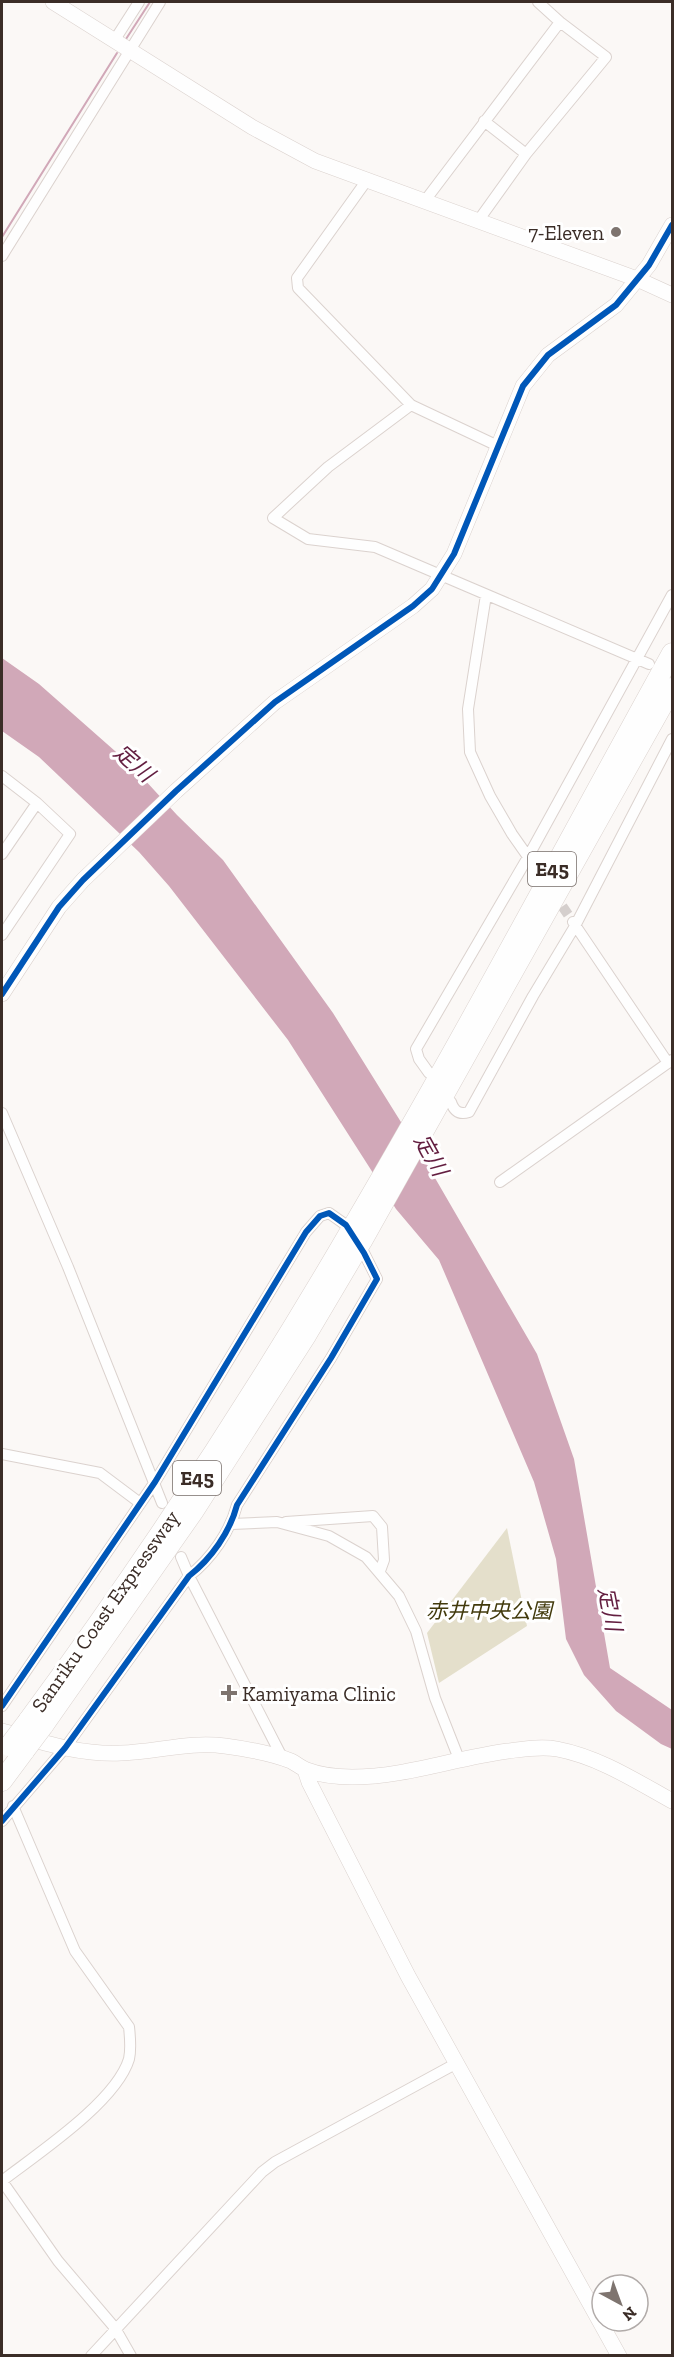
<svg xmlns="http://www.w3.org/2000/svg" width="674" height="2357" font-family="'Zilla Slab','Noto Sans JP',serif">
<rect width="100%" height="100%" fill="#fbf8f6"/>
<path fill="#e4dfcb" d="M507 1528 527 1626 439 1683 427 1633Z"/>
<path fill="#d1a8b8" d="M2 658 39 684 132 766 177 815 223 860 333 1013 424 1159 537 1354 574 1459 610 1668 672 1710V1749L661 1744 616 1711 584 1675 566 1639 556 1559 534 1482 439 1260 396 1209 288 1040 169 886 139 852 39 757 2 731Z"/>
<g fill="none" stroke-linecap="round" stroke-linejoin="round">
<path stroke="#d1a8b8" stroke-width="2" d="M126 39 150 2
M2 237 117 53"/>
<path stroke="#d5cfcd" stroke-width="10" stroke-dasharray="10 5" stroke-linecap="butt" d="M554 894 571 919"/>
<defs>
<path id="street" d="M114 41 139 2
M484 121 526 154
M367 180 297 278 298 288 411 405 498 446
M424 202 560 22
M478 221 526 154 606 57 560 22 538 2
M2 256 160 2
M411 405 328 467 273 518 308 539 375 547 649 664
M486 595 468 709 470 752 490 796 512 834 538 871
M2 776 37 803 70 834 2 935
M2 854 37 803
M573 922 668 1063
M429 1073 419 1059 416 1049 528 857 672 595
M451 1102C454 1111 459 1115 469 1112L533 996 575 926 672 739
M2 1113 68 1267 162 1503
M500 1182 672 1060
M2 1454 100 1473 140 1503
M286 1522 373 1516 382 1527 384 1560 380 1571
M232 1524 277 1522 329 1536 366 1557 399 1596 416 1631 435 1698 459 1759
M181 1557 189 1576 283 1759
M2 1706 155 1482 306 1232 320 1216 329 1213 346 1225
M13 1806 75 1951 129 2027C130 2036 131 2050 129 2059 116 2102 37 2154 2 2181L58 2261 115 2328 131 2356
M2 1821 65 1748 189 1576C211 1559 230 1532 237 1505L331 1358 377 1279 364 1253
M91 2356 262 2172 275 2162 457 2063"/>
<path id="secondary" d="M53 2 252 127 315 161 637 279 672 295
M2 994 59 907 83 880 176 791 275 702 413 606 432 589 454 554 523 386 548 355 616 305 649 265 672 225
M2 1731C41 1742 80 1755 121 1753 156 1752 190 1741 225 1746 247 1749 271 1753 291 1761 297 1764 301 1768 307 1770 320 1775 337 1777 352 1777 405 1777 455 1758 508 1751 524 1749 541 1746 557 1749 599 1757 636 1781 672 1801
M305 1770 309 1782 408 1976 619 2356"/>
<path id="highway" d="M28 1721C145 1562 253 1398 352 1228 463 1039 566 845 672 653
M43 1726 193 1512 307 1334 362 1241 672 688
M2 1781 25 1750"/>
</defs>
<use href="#street" stroke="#dbd2ce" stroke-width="12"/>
<use href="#secondary" stroke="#dbd2ce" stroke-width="16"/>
<use href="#highway" stroke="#dbd2ce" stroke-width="21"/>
<use href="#street" stroke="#fefefe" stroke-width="10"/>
<use href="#secondary" stroke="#fefefe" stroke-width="15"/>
<use href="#highway" stroke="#fefefe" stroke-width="20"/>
<defs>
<path id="highway-bridge" d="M9 1746 28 1721
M25 1750 43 1726"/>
</defs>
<use href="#highway-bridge" stroke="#dbd2ce" stroke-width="21" stroke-linecap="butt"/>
<use href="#highway-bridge" stroke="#fefefe" stroke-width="20"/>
<defs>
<path id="cycleway" d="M2 994 59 907 83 880 176 791 275 702 413 606 432 589 454 554 523 386 548 355 616 305 649 265 672 225
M2 1706 155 1482 306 1232 320 1216 329 1213 346 1225 364 1253 377 1279 331 1358 237 1505C230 1532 211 1559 189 1576L65 1748 2 1821"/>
</defs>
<use href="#cycleway" stroke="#fff" stroke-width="10"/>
<use href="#cycleway" stroke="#0057b8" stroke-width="6"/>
</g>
<g fill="#7e746f" stroke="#fff" stroke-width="2">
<circle cx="616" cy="232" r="6"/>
<path d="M226 1684h6v6h6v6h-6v6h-6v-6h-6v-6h6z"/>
</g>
<g text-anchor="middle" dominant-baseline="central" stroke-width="6" stroke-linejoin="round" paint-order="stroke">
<g fill="#fff" stroke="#766c68" stroke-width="1.5">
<rect x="528" y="852" width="48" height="34" rx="4.5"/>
<rect x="173" y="1461" width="48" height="34" rx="4.5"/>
</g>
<g font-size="20" font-weight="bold" fill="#3b2d27">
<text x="552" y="869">E45</text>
<text x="197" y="1478">E45</text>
</g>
<g font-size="21" fill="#3b2d27" stroke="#fff" text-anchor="end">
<text x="604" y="232">7-Eleven</text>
<text x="242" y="1693" text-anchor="start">Kamiyama Clinic</text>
</g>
<g font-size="21" font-style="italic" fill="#423a0c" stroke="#fff">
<text x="489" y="1610">赤井中央公園</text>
</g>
<g font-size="21" fill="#3b2d27" stroke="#fff">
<text transform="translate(105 1611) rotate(-55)">Sanriku Coast Expressway</text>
</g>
<g font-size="22" font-style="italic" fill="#631e40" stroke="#fff">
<text transform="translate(134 763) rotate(41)">定川</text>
<text transform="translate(431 1155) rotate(61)">定川</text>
<text transform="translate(610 1609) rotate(79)">定川</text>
</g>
</g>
<rect width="674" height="2357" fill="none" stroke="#3b2d27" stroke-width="6"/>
<g transform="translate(620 2303) rotate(139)"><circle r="28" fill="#ffffff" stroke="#b1aba9" stroke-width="1.5"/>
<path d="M0-4.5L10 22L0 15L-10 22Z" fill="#7e746f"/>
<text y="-9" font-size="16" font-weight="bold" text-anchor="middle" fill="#3b2d27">N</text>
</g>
</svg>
